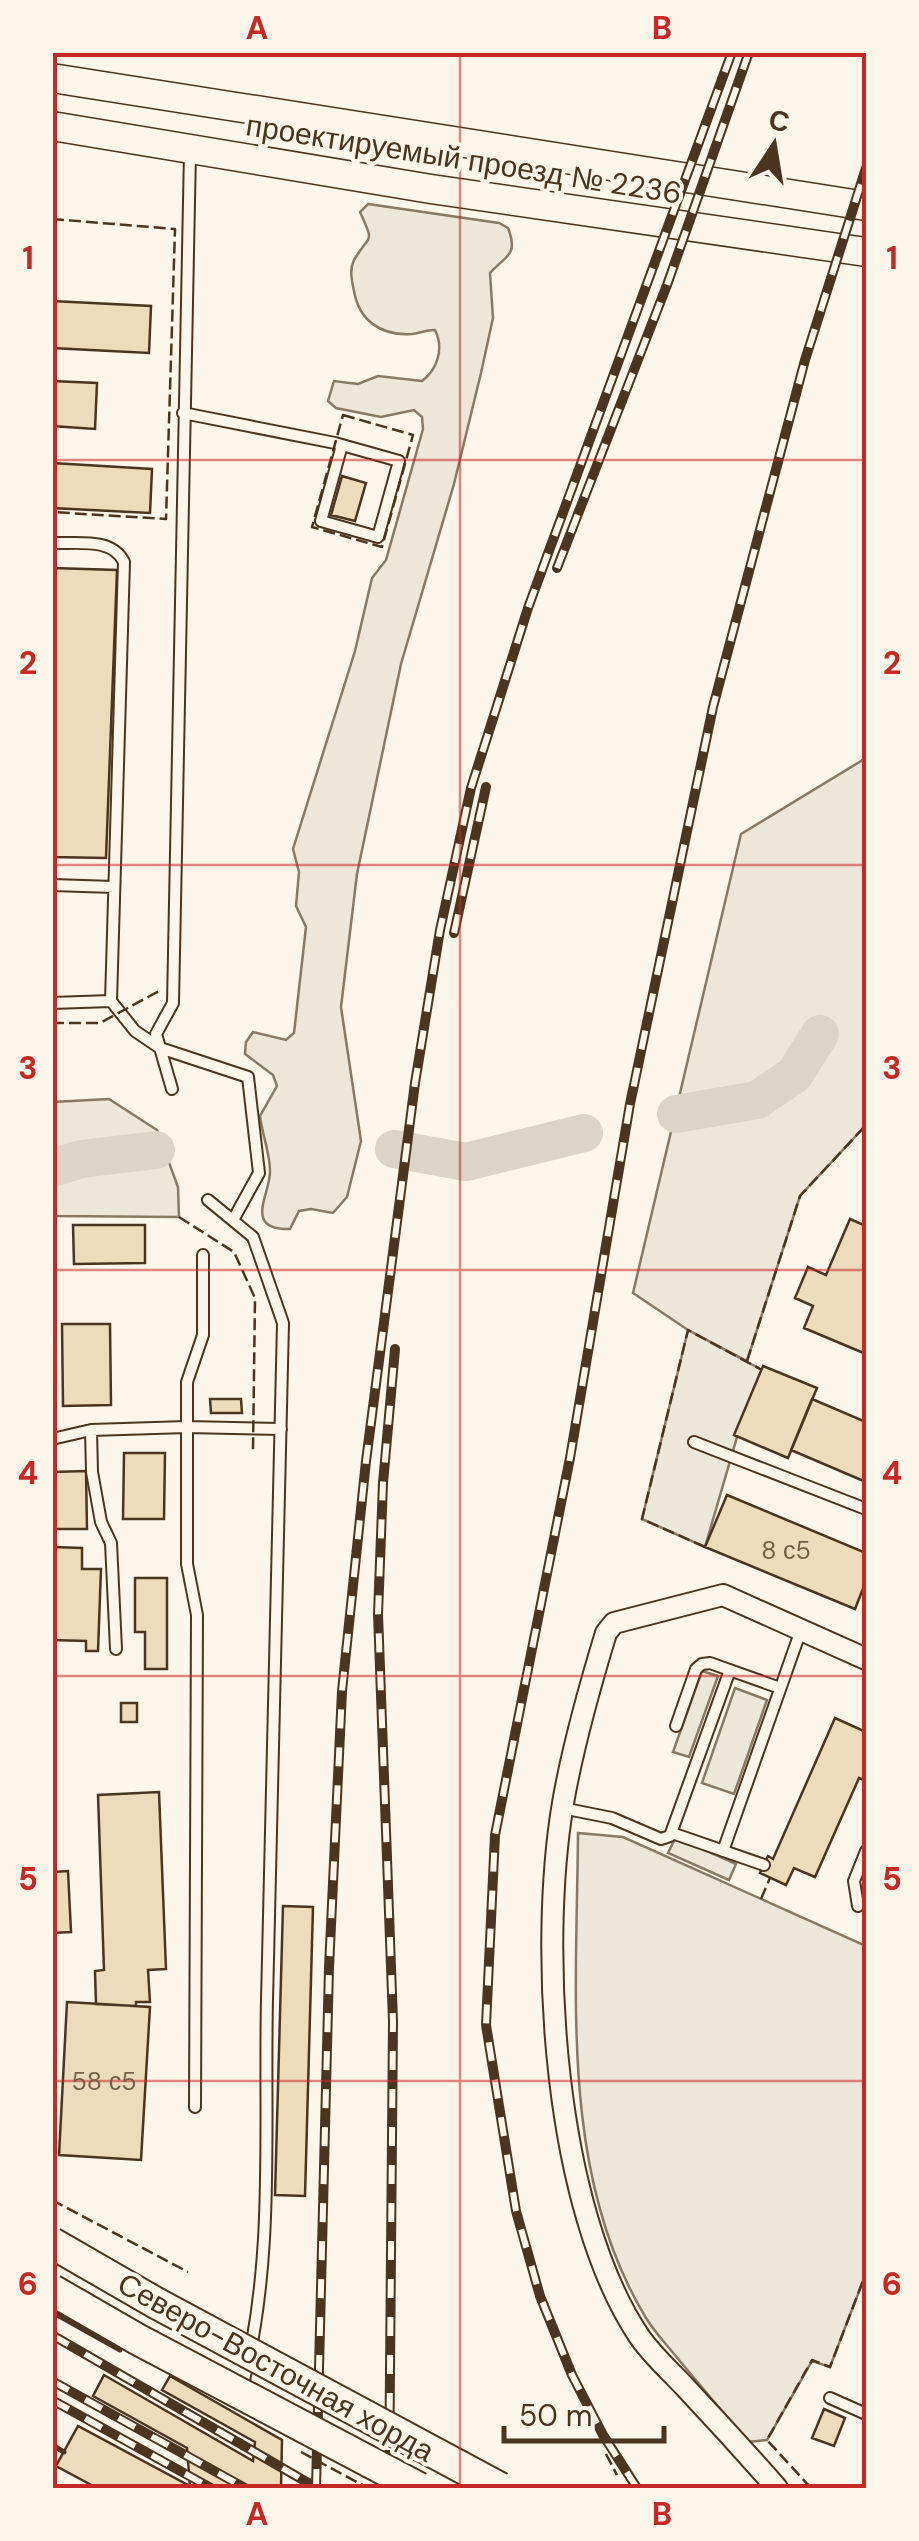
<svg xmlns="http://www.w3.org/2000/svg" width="919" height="2541" font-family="'DM Sans',sans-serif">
<rect width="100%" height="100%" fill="#fbf6e9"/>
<path fill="#ede6d9" stroke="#887966" stroke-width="2.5" d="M368 204 499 223 508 228C519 256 505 256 490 273L493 318 481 373 454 484 401 664 357 874 341 1007 361 1141 347 1197 333 1213 311 1209 299 1211 290 1229C242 1230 271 1193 270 1171 270 1153 262 1134 260 1116L277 1086 273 1075 245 1054 246 1042 253 1032 286 1040 294 1033 306 927 296 906 299 872 293 849 355 651 372 578 386 560 423 429 422 417 414 410 381 417 336 408 328 401 334 381 358 384 378 376 422 381C438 369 444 348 435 330 425 330 420 333 412 334 380 336 359 320 354 291 352 281 349 270 354 260 370 233 375 245 360 212Z
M866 758V1125L800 1196 747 1361 688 1330 633 1293 741 834Z
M109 1099 157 1130 178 1187 179 1217 53 1216V1102Z
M578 1833 623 1837 866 1946V2273L830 2367 812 2361 767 2440 748 2442C725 2415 702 2387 679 2360 668 2346 655 2333 646 2318 559 2175 577 1993 578 1833Z"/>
<path fill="#ede7d9" stroke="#887966" stroke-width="2.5" d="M688 1330 762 1370 735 1435 737 1437 705 1547 642 1519Z
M702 1671 718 1676 689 1757 673 1752Z
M735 1688 767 1700 734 1794 702 1783Z
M676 1837 736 1864 729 1880 668 1853Z"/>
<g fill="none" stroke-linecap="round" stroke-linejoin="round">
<path stroke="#dcd4c6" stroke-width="38" d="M676 1114 757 1100 794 1075 820 1034
M394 1149 466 1162 584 1133
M52 1168 81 1159 156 1150"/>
</g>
<path fill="#ecdcbc" stroke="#4a3520" stroke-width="2.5" d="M52 301 151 306 149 353 52 348Z
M52 381 97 383 95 429 52 426Z
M52 463 152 469 150 513 52 508Z
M342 476 366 483 355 521 331 515Z
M52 568 117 570 106 858 52 857Z
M850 1219 866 1226V1354L804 1328 813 1306 795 1298 808 1267 826 1275Z
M73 1225H145V1263L74 1264Z
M62 1324H110L111 1405 63 1406Z
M763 1366 817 1388 788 1458 734 1435Z
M210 1399H241L242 1413H211Z
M812 1399 866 1422V1482L791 1450Z
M124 1453H165L164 1519H123Z
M86 1471 87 1529H52V1472Z
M727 1495 866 1553V1581L855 1609 705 1547Z
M52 1547 82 1548V1569H101L98 1651H86V1641L52 1640Z
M135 1578H167V1669H145V1632H135Z
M121 1703H137V1722H121Z
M835 1718 866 1732V1781L859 1778 815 1877 794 1868 786 1885 760 1873 768 1856 773 1859Z
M159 1792 166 1969 148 1970 150 2002H136V2006L96 2004 95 1971 104 1970 98 1795Z
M68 1871 71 1932 52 1933V1872Z
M283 1906 313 1907 305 2196 275 2195Z
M67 2002 150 2007 141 2160 59 2155Z
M104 2375 253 2461 255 2442 162 2390 170 2376 282 2440 281 2488H97L56 2466 78 2426 190 2486 187 2448 93 2396Z
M824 2409 845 2418 834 2446 812 2438Z"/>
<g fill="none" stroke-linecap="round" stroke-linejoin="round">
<defs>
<path id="service" d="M183 413 335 443 342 445 399 461 378 537 321 521 342 445
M52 543C77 544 112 537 124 562L111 1001 135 1031 160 1048 248 1077 259 1173 233 1220
M52 885 114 887
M52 1003 111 1001
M172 1089 156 1034 173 1003 190 152
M208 1200 253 1237 283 1323C278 1549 273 1774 267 1999 264 2128 275 2258 243 2384
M91 1430 92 1472 101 1522 111 1543 116 1649
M52 1439 91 1430 187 1427V1382L203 1335V1255
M694 1442 866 1509
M676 1726 696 1669 702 1664 710 1663 780 1688
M562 1808 612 1818 661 1839 670 1836 730 1670
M672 1833 764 1865
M723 1851 801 1630
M858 1906 854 1881 866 1851
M195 2107 197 1615 187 1564V1427L281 1429
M830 2398 866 2414"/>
<path id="minor" d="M777 2488C747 2454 716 2420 685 2387 670 2371 651 2354 639 2336 554 2209 538 1951 563 1803 573 1745 589 1689 606 1633L614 1623 723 1595 866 1659"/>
<path id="tertiary" d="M52 2266 193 2347 237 2381"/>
<path id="secondary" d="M52 78 866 206
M52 126 431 189 866 252"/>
</defs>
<use href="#service" stroke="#4a3520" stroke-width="14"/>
<use href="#minor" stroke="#4a3520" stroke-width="24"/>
<use href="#tertiary" stroke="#4a3520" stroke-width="29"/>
<use href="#secondary" stroke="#4a3520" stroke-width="31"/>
<use href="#service" stroke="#fbf6e9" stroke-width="10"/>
<use href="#minor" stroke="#fbf6e9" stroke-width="20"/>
<use href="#tertiary" stroke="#fbf6e9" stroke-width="25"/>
<use href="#secondary" stroke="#fbf6e9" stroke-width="28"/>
<defs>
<path id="rail" d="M557 568 667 285 749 52
M454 933 486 787
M52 2335 317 2488
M52 2381 245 2488
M52 2400 211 2488
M316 2488 329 1968 342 1691 366 1461 415 1083 440 930 471 788 528 608 732 52
M389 2488 393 2021 378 1614 383 1483 395 1349
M637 2488 603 2435 572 2375 540 2296 516 2211 486 2025 495 1835 570 1458 630 1104 713 707 805 360 866 168"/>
</defs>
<use href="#rail" stroke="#4a3520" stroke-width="10"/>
<use href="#rail" stroke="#fbf6e9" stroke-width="6" stroke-dasharray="19" stroke-linecap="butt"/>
<defs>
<path id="primary-bridge" d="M52 2243 156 2303 500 2488
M52 2290 137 2339 419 2488"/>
</defs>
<use href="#primary-bridge" stroke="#4a3520" stroke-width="34" stroke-linecap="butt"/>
<use href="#primary-bridge" stroke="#fbf6e9" stroke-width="30"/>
<path stroke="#4a3520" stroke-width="2.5" stroke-dasharray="12 5" stroke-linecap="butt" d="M52 219 175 229 166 519 52 512
M343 415 413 435 382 547 312 527Z
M52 1023H100L159 991
M179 1217 234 1252 255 1298 253 1450
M747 1361 800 1196 866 1125
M705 1547 642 1519 688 1330 762 1370
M761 1899 770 1878
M52 2200 188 2272
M301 2452 368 2488
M606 2454 617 2475
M811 2488 767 2440 812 2360 830 2367 866 2273"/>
<path stroke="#4a3520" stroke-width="5" d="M52 2312 120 2350
M52 2445 64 2452"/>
</g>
<path fill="none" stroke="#c62828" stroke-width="2.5" stroke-opacity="0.55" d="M460 52V2488M52 460H866M52 865H866M52 1270H866M52 1676H866M52 2081H866"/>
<g text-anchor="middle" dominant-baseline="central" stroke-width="8" stroke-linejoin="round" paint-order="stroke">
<g font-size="25" fill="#725f47">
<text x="786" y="1550">8 с5</text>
<text x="104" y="2081">58 с5</text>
</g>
<g font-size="30" fill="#4a3520" stroke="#fbf6e9">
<text transform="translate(464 159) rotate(9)">проектируемый проезд № 2236</text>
<text transform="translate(276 2367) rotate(29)">Северо-Восточная хорда</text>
</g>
</g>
<rect width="919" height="2541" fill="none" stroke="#fbf6e9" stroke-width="110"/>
<g transform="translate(774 145) rotate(12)" stroke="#fbf6e9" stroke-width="8" paint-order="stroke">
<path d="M0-8L18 38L0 25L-18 38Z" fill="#4a3520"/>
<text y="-15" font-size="28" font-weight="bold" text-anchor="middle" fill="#4a3520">С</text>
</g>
<path d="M504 2426v15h160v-15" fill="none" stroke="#4a3520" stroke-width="5"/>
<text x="519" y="2426" font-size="30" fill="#4a3520" stroke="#fbf6e9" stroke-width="8" paint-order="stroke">50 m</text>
<rect x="55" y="55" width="809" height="2431" fill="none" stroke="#c62828" stroke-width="4"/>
<g font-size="32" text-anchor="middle" font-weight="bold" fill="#c62828">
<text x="257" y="39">A</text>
<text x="662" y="39">B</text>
<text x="28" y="269">1</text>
<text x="892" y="269">1</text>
<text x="28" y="674">2</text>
<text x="892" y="674">2</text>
<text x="28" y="1079">3</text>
<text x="892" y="1079">3</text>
<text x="28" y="1484">4</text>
<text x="892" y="1484">4</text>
<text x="28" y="1890">5</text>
<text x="892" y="1890">5</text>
<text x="28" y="2295">6</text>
<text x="892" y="2295">6</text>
<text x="257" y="2525">A</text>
<text x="662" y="2525">B</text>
</g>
</svg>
